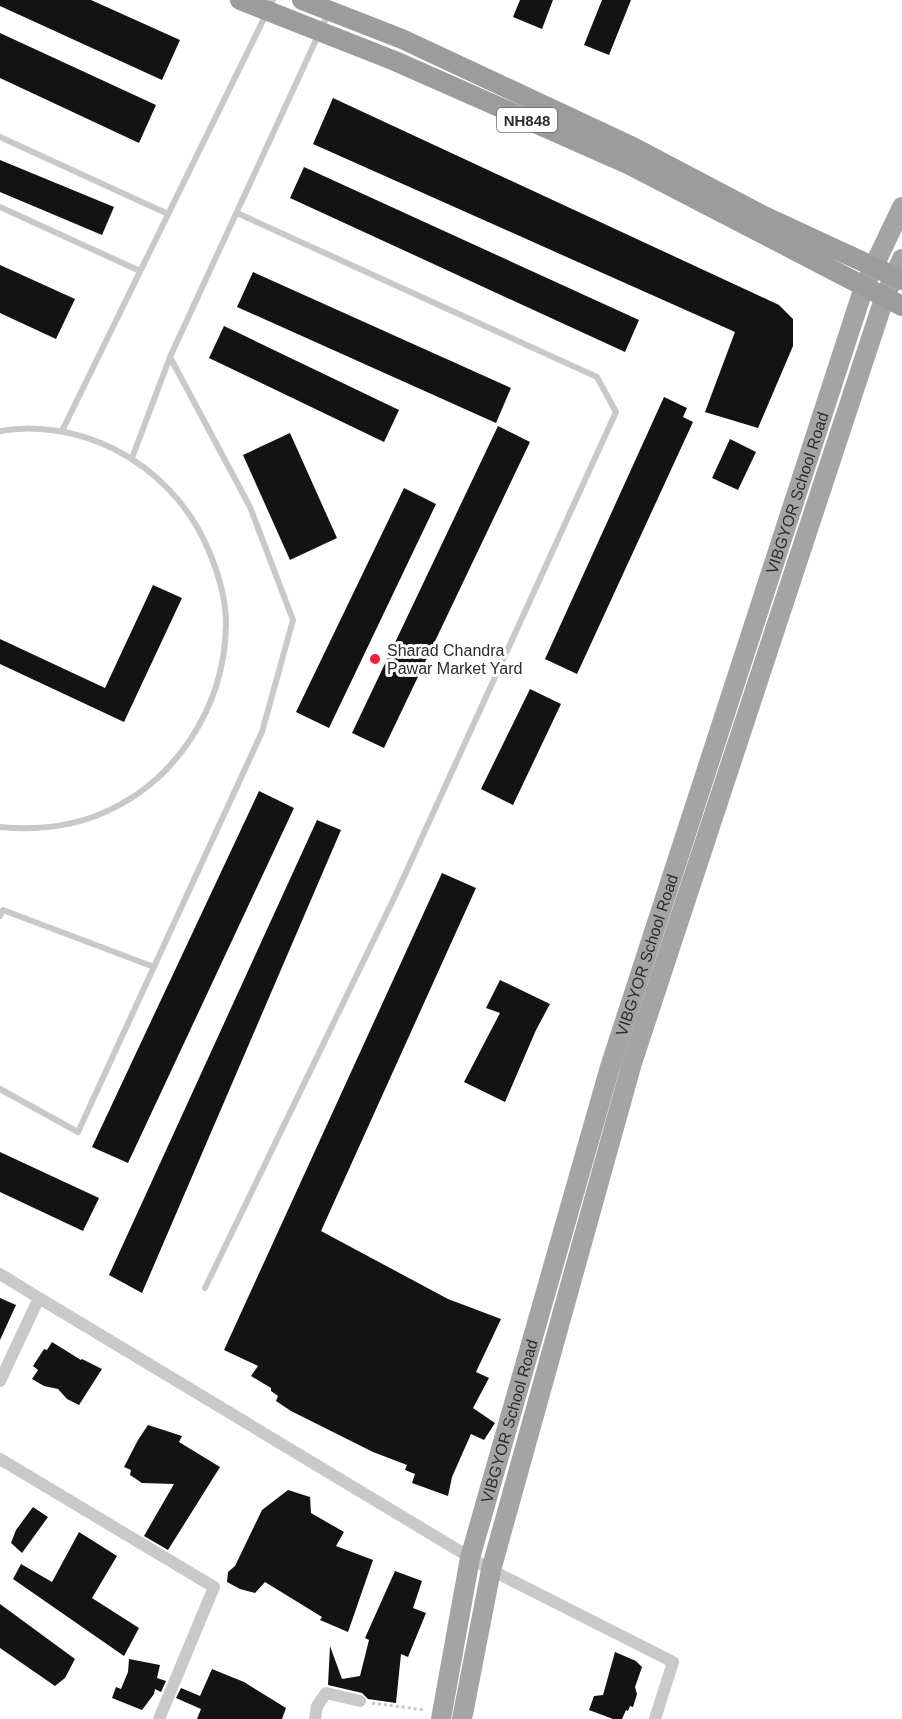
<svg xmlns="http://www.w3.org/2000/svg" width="902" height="1719" font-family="Helvetica,sans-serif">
<rect width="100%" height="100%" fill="#fff"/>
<path fill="#131313" d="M0 0H91L180 40 162 80 0 6Z
M520 0H553L542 29 513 17Z
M602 0H631L609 55 584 45Z
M0 33 156 105 139 143 0 78Z
M333 98 779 305 793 319V346L758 428 705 412 735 332 313 144Z
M0 160 114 207 102 235 0 192Z
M304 167 639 320 625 352 290 198Z
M0 265 75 299 56 339 0 313Z
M253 272 511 388 496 423 237 307Z
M224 326 399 410 384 442 209 358Z
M664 397 687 408 683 417 693 422 577 674 545 659Z
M498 426 530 442 384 748 352 733Z
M290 433 337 538 290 560 243 455Z
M730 439 756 452 738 490 712 478Z
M404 488 436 504 329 728 296 712Z
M153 585 182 598 124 722 0 664V639L105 688Z
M530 689 561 704 513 805 481 789Z
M259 791 294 808 128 1163 92 1147Z
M317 820 341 830 142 1293 109 1275Z
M442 873 476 888 321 1231 448 1299 501 1319 476 1372 489 1378 473 1408 495 1423 484 1440 471 1434 452 1477 448 1496 412 1483 415 1474 405 1470 407 1465 373 1452 291 1411 276 1401 278 1396 271 1391V1388L251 1376 258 1366 224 1350Z
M500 980 550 1004 536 1030 505 1102 464 1082 500 1013 486 1008Z
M0 1152 99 1198 83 1231 0 1192Z
M0 1298 16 1305 0 1340Z
M52 1342 81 1360 82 1359 102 1369 79 1405 67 1399 58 1389 44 1386 32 1379 38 1370 33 1366 44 1349 47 1350Z
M148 1425 182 1436 179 1442 220 1467 168 1550 144 1536 174 1484 142 1483 130 1475 131 1470 124 1467 138 1440Z
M288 1490 310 1497 311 1513 344 1532 336 1546 373 1560 348 1632 320 1620 322 1617 265 1582 255 1593 240 1589 227 1582 228 1572 235 1566 262 1510Z
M33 1507 48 1517 22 1553 11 1543 16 1530Z
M79 1532 117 1556 92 1598 139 1628 124 1656 13 1579 21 1564 52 1582Z
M395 1571 422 1581 413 1608 426 1613 408 1657 401 1654 396 1703 368 1699 362 1693 328 1685 330 1646 342 1679 360 1676 369 1640 365 1638Z
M0 1604 75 1659 65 1678 55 1686 0 1648Z
M615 1652 636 1661 642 1667 635 1687 637 1694 633 1707 630 1706 628 1711 626 1710 622 1719H613L589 1710 594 1696 603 1695Z
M129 1659 160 1665 157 1678 166 1681 161 1692 155 1689 154 1694 142 1710 112 1698 116 1687 121 1689 128 1672Z
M212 1669 244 1682 286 1708 282 1719H197L201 1709 176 1698 181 1688 200 1696Z"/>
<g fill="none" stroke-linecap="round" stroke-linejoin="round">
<path stroke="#c9c9c9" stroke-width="3" stroke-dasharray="3 3" stroke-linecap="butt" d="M372 1703 425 1710"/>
<path stroke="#c9c9c9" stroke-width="6" d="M0 137 168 214
M0 207 140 271
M0 431C38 424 80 432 114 449 156 470 190 506 208 549 218 572 226 598 226 624 225 706 176 784 98 815 68 827 32 830 0 827
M62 431 273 0
M132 458 170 357 328 14
M0 916 3 910 154 967
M0 1089 78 1132 262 732 293 620 250 507 170 357
M205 1288 397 892 616 412 597 377 237 213"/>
<path stroke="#c9c9c9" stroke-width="12" d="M0 1274 39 1298 0 1381
M39 1298 491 1570 673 1662 655 1719
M0 1459 214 1587 159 1719
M315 1719 317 1706 326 1693 360 1701"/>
<g stroke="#a4a4a4" stroke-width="20">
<path id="s1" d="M441 1719 470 1558 610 1067 864 287 902 207"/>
<path d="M462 1719 491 1570 632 1063 885 296 902 259"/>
</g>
<path stroke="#9c9c9c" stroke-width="20" d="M240 0 395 61 630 165 902 306
M302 0 402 39 633 147 762 215 902 280"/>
</g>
<circle fill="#f31e39" stroke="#fff" stroke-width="2" cx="375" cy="659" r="6"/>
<g text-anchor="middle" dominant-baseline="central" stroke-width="6" stroke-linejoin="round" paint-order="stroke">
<rect fill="#fff" stroke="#6b6b6b" stroke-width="1.5" x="497" y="108" width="60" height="24" rx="4.5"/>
<g font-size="15" font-weight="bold" fill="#2c2c2c">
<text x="527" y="120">NH848</text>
</g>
<g font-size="16" fill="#2c2c2c" stroke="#fff">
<text stroke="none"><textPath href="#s1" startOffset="1278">VIBGYOR School Road</textPath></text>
<text stroke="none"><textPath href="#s1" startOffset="792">VIBGYOR School Road</textPath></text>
<text stroke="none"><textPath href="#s1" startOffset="306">VIBGYOR School Road</textPath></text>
</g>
<g font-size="16" fill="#2c2c2c" stroke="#fff" text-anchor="start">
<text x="387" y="650">Sharad Chandra<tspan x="387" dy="18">Pawar Market Yard</tspan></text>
</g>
</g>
</svg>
